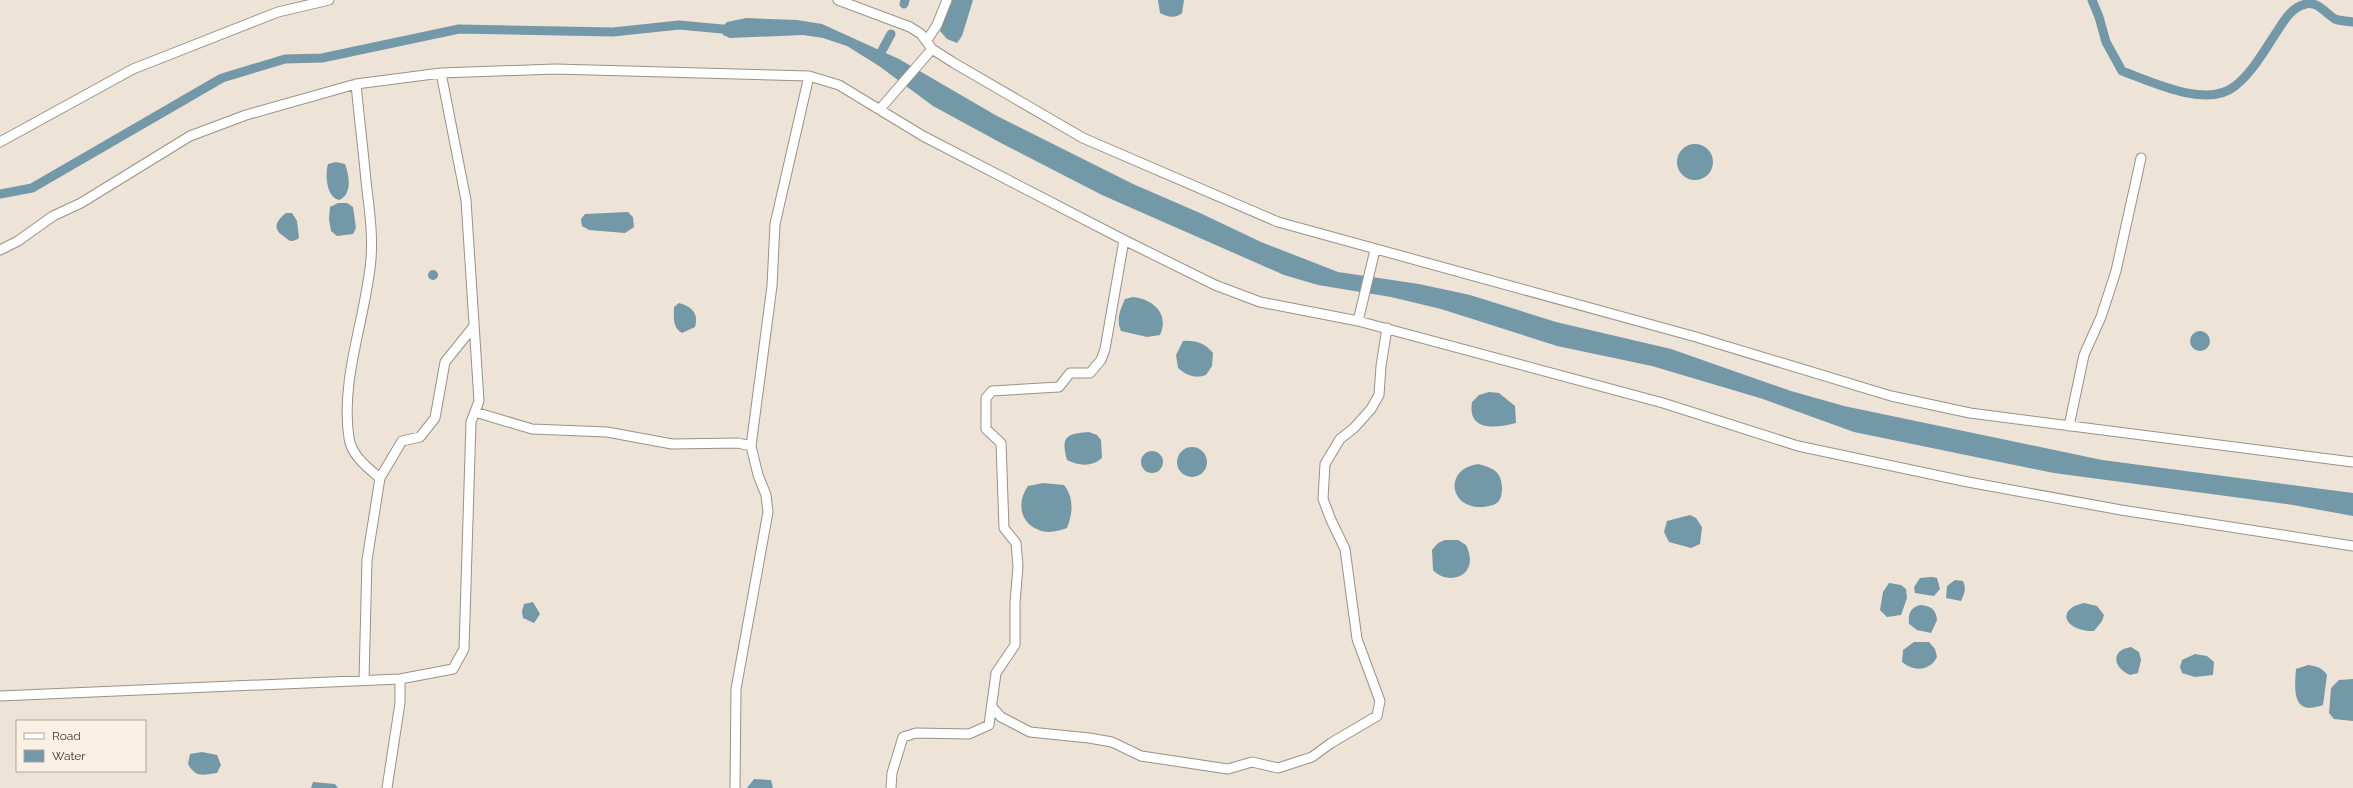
<svg xmlns="http://www.w3.org/2000/svg" width="2353" height="788" font-family="Raleway,sans-serif">
<rect width="100%" height="100%" fill="#eee3d7"/>
<path fill="#7398a7" d="M949 0H973L962 36 957 43 947 39 940 31Z
M1158 0H1184L1182 13C1175 19 1168 17 1160 13Z
M746 18 797 20 822 24 899 59 997 116 1133 184 1200 213 1261 242 1338 272 1419 284 1470 295 1556 322 1671 349 1791 391 1844 406 2102 460 2353 493V516L2293 505 2054 473 1854 432 1763 399 1652 366 1557 346 1441 309 1391 297 1318 285 1284 275 1102 195 1001 143 933 106 879 66 847 46 823 38 803 35 730 38 723 35 722 27 727 22Z
M1677 162a18 18 0 1 1 36 0a18 18 0 1 1-36 0Z
M336 162 345 164C349 175 353 194 339 200 326 197 325 174 328 164Z
M338 203H347L353 207 356 228 353 234 337 236 331 231 329 219 330 207Z
M628 212 633 217 634 227 625 233 589 230 582 226 581 219 585 214Z
M286 213H292L297 221 299 238C290 244 289 240 282 235 272 228 277 220 286 213Z
M428 275a5 5 0 1 1 10 0a5 5 0 1 1-10 0Z
M1133 297C1152 299 1170 313 1160 335L1147 337 1121 331C1116 320 1120 310 1125 299Z
M679 303C692 307 699 313 695 327L682 333C672 327 674 317 674 307Z
M2190 341a10 10 0 1 1 20 0a10 10 0 1 1-20 0Z
M1183 341C1195 340 1205 343 1213 353L1212 366 1206 375C1195 379 1186 375 1178 368L1176 355Z
M1489 392 1499 393 1515 406 1516 423C1497 428 1467 432 1472 402L1479 395Z
M1089 432 1097 435 1101 440 1102 458C1092 467 1079 466 1067 460 1060 435 1068 434 1089 432Z
M1177 462a15 15 0 1 1 30 0a15 15 0 1 1-30 0Z
M1141 462a11 11 0 1 1 22 0a11 11 0 1 1-22 0Z
M1478 464C1493 468 1501 471 1502 487 1502 492 1502 497 1498 502 1495 505 1489 506 1484 507 1449 510 1443 469 1478 464Z
M1043 483 1064 485C1074 498 1073 513 1067 528 1058 531 1048 534 1039 530 1019 523 1017 501 1028 486Z
M1690 515 1696 518 1702 527 1700 544 1691 548 1669 542 1664 532 1667 521Z
M1445 540H1458L1466 545C1481 576 1449 587 1433 570L1432 550 1438 543Z
M1932 577 1937 578 1940 589 1934 596 1915 593 1914 587 1920 578Z
M1955 580 1963 581C1967 590 1964 593 1961 601L1946 598 1947 586Z
M1889 583 1901 585 1906 589 1907 598 1901 615 1887 617 1880 610 1883 592Z
M533 602 540 614 534 623 523 618 522 611 524 604Z
M2084 603 2097 606 2104 615 2102 621 2094 631C2067 632 2053 610 2084 603Z
M1920 605C1931 606 1936 609 1937 620L1931 633 1917 630 1909 624C1908 614 1910 608 1920 605Z
M1914 642H1929L1935 649 1937 657C1930 671 1914 672 1902 662L1903 650Z
M2131 647 2139 652 2141 660 2138 673 2130 675C2113 668 2110 650 2131 647Z
M2195 654 2207 656 2214 662 2213 675 2195 677 2182 673 2180 667 2182 660Z
M2308 665C2316 666 2323 668 2327 675L2323 705C2293 716 2294 692 2296 669Z
M2353 679V721L2334 719 2329 713 2331 688 2339 680Z
M202 752 217 755 221 765 217 773C202 775 196 778 188 764L190 754Z
M754 779 771 780 773 788H747Z
M313 782 335 784 338 788H311Z"/>
<g fill="none" stroke-linecap="round" stroke-linejoin="round">
<path stroke="#7398a7" stroke-width="9" d="M2092 0 2099 17 2106 42 2122 71C2152 82 2207 109 2235 86 2253 72 2265 49 2278 30 2285 19 2292 7 2306 4 2318 1 2326 14 2335 19 2340 21 2347 21 2353 22
M904 4 905 0
M878 58 891 34
M0 194 32 188 222 78 285 59 322 58 459 29 613 32 679 25 733 30"/>
<defs>
<path id="minor" d="M838 0 910 27 921 34 932 49 954 63 1083 138 1278 222 1696 337 1891 396 1970 413 2353 462
M927 40 937 25 947 0
M356 84C359 116 363 148 366 181 369 207 373 233 371 259 366 318 340 378 349 438 351 455 368 468 380 478
M880 109 932 49
M0 142 133 69 278 12 329 0
M0 250 18 241 53 216 81 203 190 136 246 115 356 84 441 73 555 69 809 76 839 85 923 136 1124 240 1215 285 1260 302 1358 321 1663 403 1798 446 1968 482 2121 510 2353 546
M1358 321 1375 250
M475 412 532 429 607 432 672 444 738 443 751 446
M2069 426 2084 355 2101 317 2116 271 2141 158
M364 680 367 560 380 478 402 441 420 437 435 418 445 362 474 326
M0 696 400 679 453 669 464 649 471 422 479 401 466 200 441 73
M992 707 1001 717 1030 732 1089 738 1112 742 1141 756 1228 769 1252 762 1278 768 1312 757 1331 743 1377 716 1380 701 1357 639 1345 549 1331 520 1323 499 1325 464 1340 439 1354 428 1371 409 1379 395 1381 366 1387 328
M387 788 400 703V679
M735 788 736 689 768 512 766 495 758 475 751 446 772 286 775 224 809 76
M891 788 892 773 903 737 916 733 969 734 989 725 996 673 1015 645V603L1018 566 1016 543 1004 528 1001 443 986 429V398L992 391 1059 387 1070 373H1090L1101 360 1105 349 1124 240"/>
</defs>
<use href="#minor" stroke="#9b9186" stroke-width="11"/>
<use href="#minor" stroke="#fff" stroke-width="9"/>
</g>
<rect x="16" y="720" width="130" height="52" fill="#fbf0e4" stroke="#aea69d"/>
<rect x="24" y="733" width="20" height="6" fill="#ffffff" stroke="#aea69d"/>
<text x="52" y="740" font-size="12" fill="#3b3732">Road</text>
<rect x="24" y="750" width="20" height="12" fill="#7398a7" stroke="#aea69d"/>
<text x="52" y="760" font-size="12" fill="#3b3732">Water</text>
</svg>
